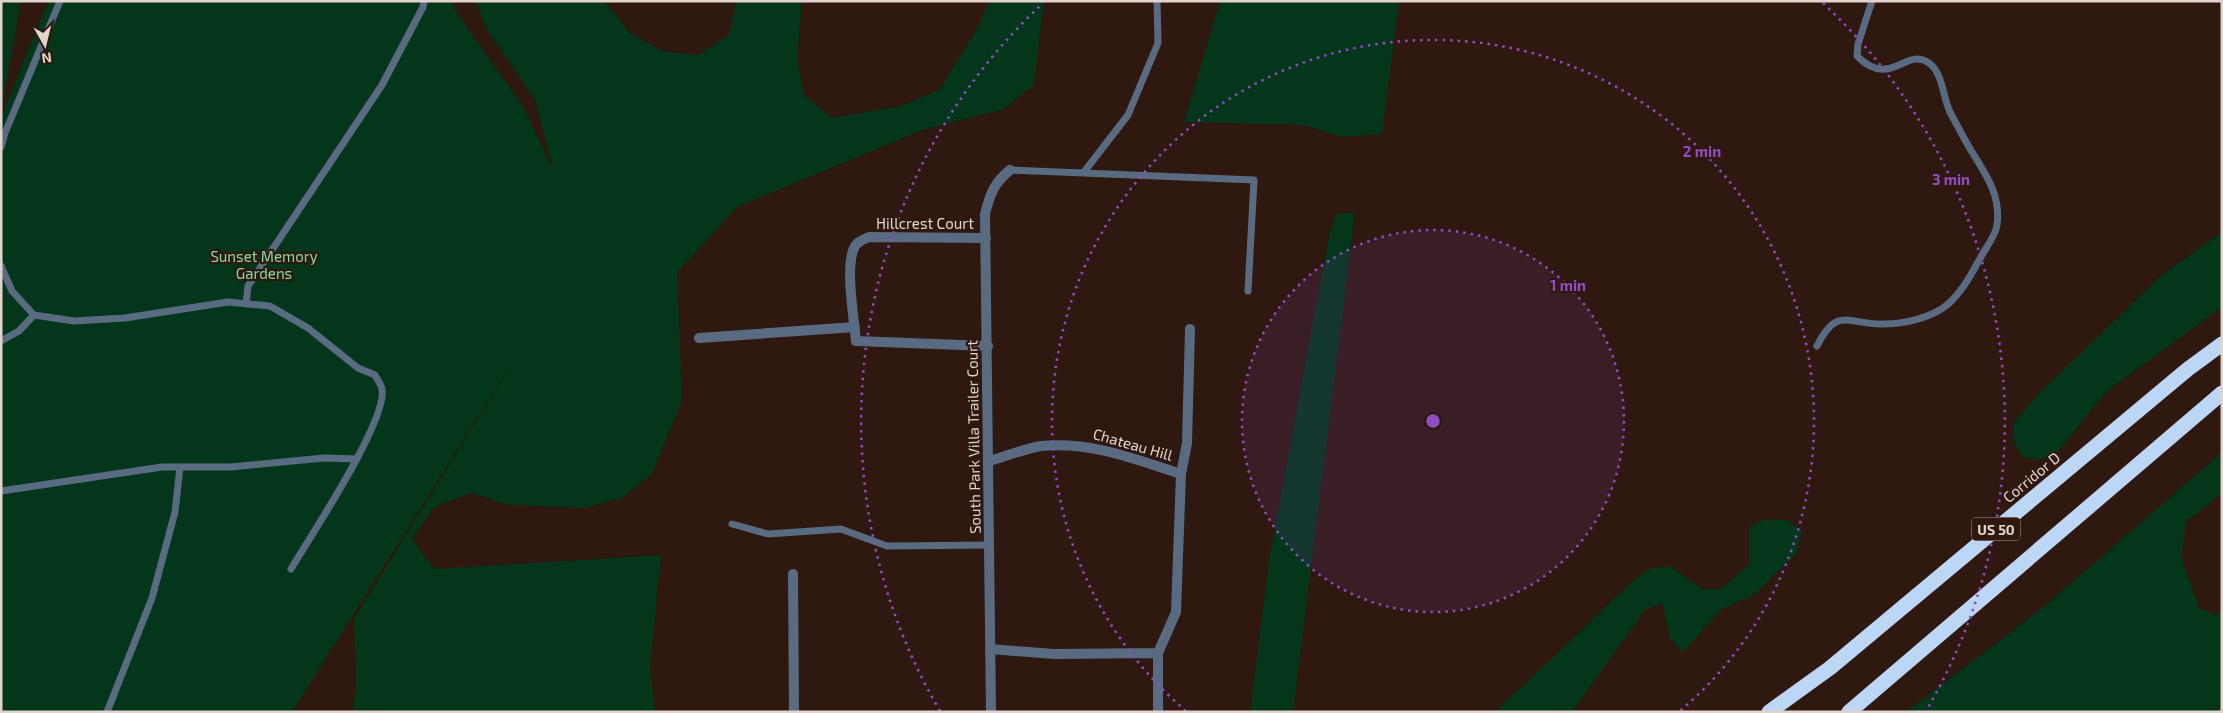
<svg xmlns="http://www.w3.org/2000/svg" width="2223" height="713" font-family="'Exo 2',sans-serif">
<rect width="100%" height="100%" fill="#2e180f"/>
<path fill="#03361b" d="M1 1H21L1 112Z
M48 1H453L456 12 523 106 554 172 535 100 485 27 476 1H604L630 33 662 51 698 55 729 35 736 1H802L797 59 804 95 832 118 901 106 939 90 977 29 990 1H1044L1034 85 1002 110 925 129 737 207 677 273 682 401 652 474 622 498 586 508 507 505 472 493 434 507 412 539 434 569 661 555 650 667 655 712H353L356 682 354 619 522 347 292 712H1V117Z
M1220 1H1399L1382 134 1342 137 1303 125 1184 122Z
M1337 213H1355L1293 712H1250L1269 560 1330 231Z
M2222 232V307L2106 392 2057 453 2039 460 2022 457 2013 441 2014 422 2039 393 2163 274Z
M2222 452V493L2186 522 2181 557 2199 608 2216 615 2222 612V712H1906L2047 604Z
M1766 519 1786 520 1802 531 1796 554 1754 595 1720 610 1683 653 1670 638 1662 603 1645 610 1572 712H1495L1636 578 1651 568 1670 566 1702 589H1721L1749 564V527Z"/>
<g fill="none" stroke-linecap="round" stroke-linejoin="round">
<path stroke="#596b80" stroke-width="7" d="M1 147 5 133 60 1
M1010 170 1254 180 1248 291
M1084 172 1128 115 1158 43 1157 1
M1 266 12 291 34 315 74 321 125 318 228 302 270 306 308 328 358 368 375 375C377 379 381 384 382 389 388 420 310 537 291 569
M246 304 248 286 382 85 423 7 424 1
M1 341 19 331 34 315
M1817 346C1837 305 1849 325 1883 324 1904 324 1931 318 1947 305 1963 291 1972 273 1982 255 1987 246 1996 235 1997 225 2001 195 1986 175 1972 152 1964 139 1957 125 1950 112 1943 98 1943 73 1929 63 1906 46 1891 90 1857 56L1858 44 1872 1
M1 491 162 467H231L324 458 357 459
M732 524 768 534 841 529 887 546 989 545
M107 712 152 598 175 512 180 467"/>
<path stroke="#596b80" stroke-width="10" d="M986 238 869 237C863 240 857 241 854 248 845 268 854 318 856 341L988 346
M699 338 855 327
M989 461C1006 456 1024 449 1041 446 1090 441 1135 459 1181 474
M793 574 794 712
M990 649 1054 654 1158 653
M991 712 985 214C990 194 994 183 1010 170
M1158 712V653L1176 612 1181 474 1187 443 1190 329"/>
<path stroke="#bcd6f6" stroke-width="15" d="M1769 712 1830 668 2188 369 2222 344
M1849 712 2222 393"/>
</g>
<circle cx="1433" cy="421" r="191" fill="#904dc2" fill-opacity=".12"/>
<g fill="none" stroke="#904dc2" stroke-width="2.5" stroke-dasharray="2.5 5">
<circle cx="1433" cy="421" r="191"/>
<path d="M1186 711A381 381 0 1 1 1680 711"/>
<path d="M940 711A572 572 0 0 1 1043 3M1823 3A572 572 0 0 1 1926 711"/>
</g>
<g text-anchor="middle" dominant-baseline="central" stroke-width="4.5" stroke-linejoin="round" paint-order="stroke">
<rect fill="#2e180f" stroke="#ac9b94" stroke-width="1" x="1972" y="517.5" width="48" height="23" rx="4"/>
<g font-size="14" font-weight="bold" fill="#e2d3cd">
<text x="1996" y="529">US 50</text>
</g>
<g font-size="15" fill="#e2d3cd" stroke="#2e180f">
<text x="925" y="223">Hillcrest Court</text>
<text transform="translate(973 437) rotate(-91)">South Park Villa Trailer Court</text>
<text transform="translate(1133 444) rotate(16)">Chateau Hill</text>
<text transform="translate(2031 477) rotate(-40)">Corridor D</text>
</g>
<g font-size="15" fill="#83dba2" stroke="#2e180f">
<text x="264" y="256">Sunset Memory<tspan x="264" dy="17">Gardens</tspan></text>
</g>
</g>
<circle cx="1433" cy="421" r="8" fill="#904dc2" stroke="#2e180f" stroke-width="2.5"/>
<g font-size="15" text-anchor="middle" font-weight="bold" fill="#904dc2" stroke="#2e180f" stroke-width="4.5" stroke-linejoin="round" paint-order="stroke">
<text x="1702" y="157">2 min</text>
<text x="1951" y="185">3 min</text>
<text x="1568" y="291">1 min</text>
</g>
<rect width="2223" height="713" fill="none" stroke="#e2d3cd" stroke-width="5"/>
<g transform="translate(45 45) rotate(172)" stroke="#2e180f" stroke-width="4" paint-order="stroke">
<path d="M0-4L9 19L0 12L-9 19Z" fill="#e2d3cd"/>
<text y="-8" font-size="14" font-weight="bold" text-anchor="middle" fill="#e2d3cd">N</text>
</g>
</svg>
